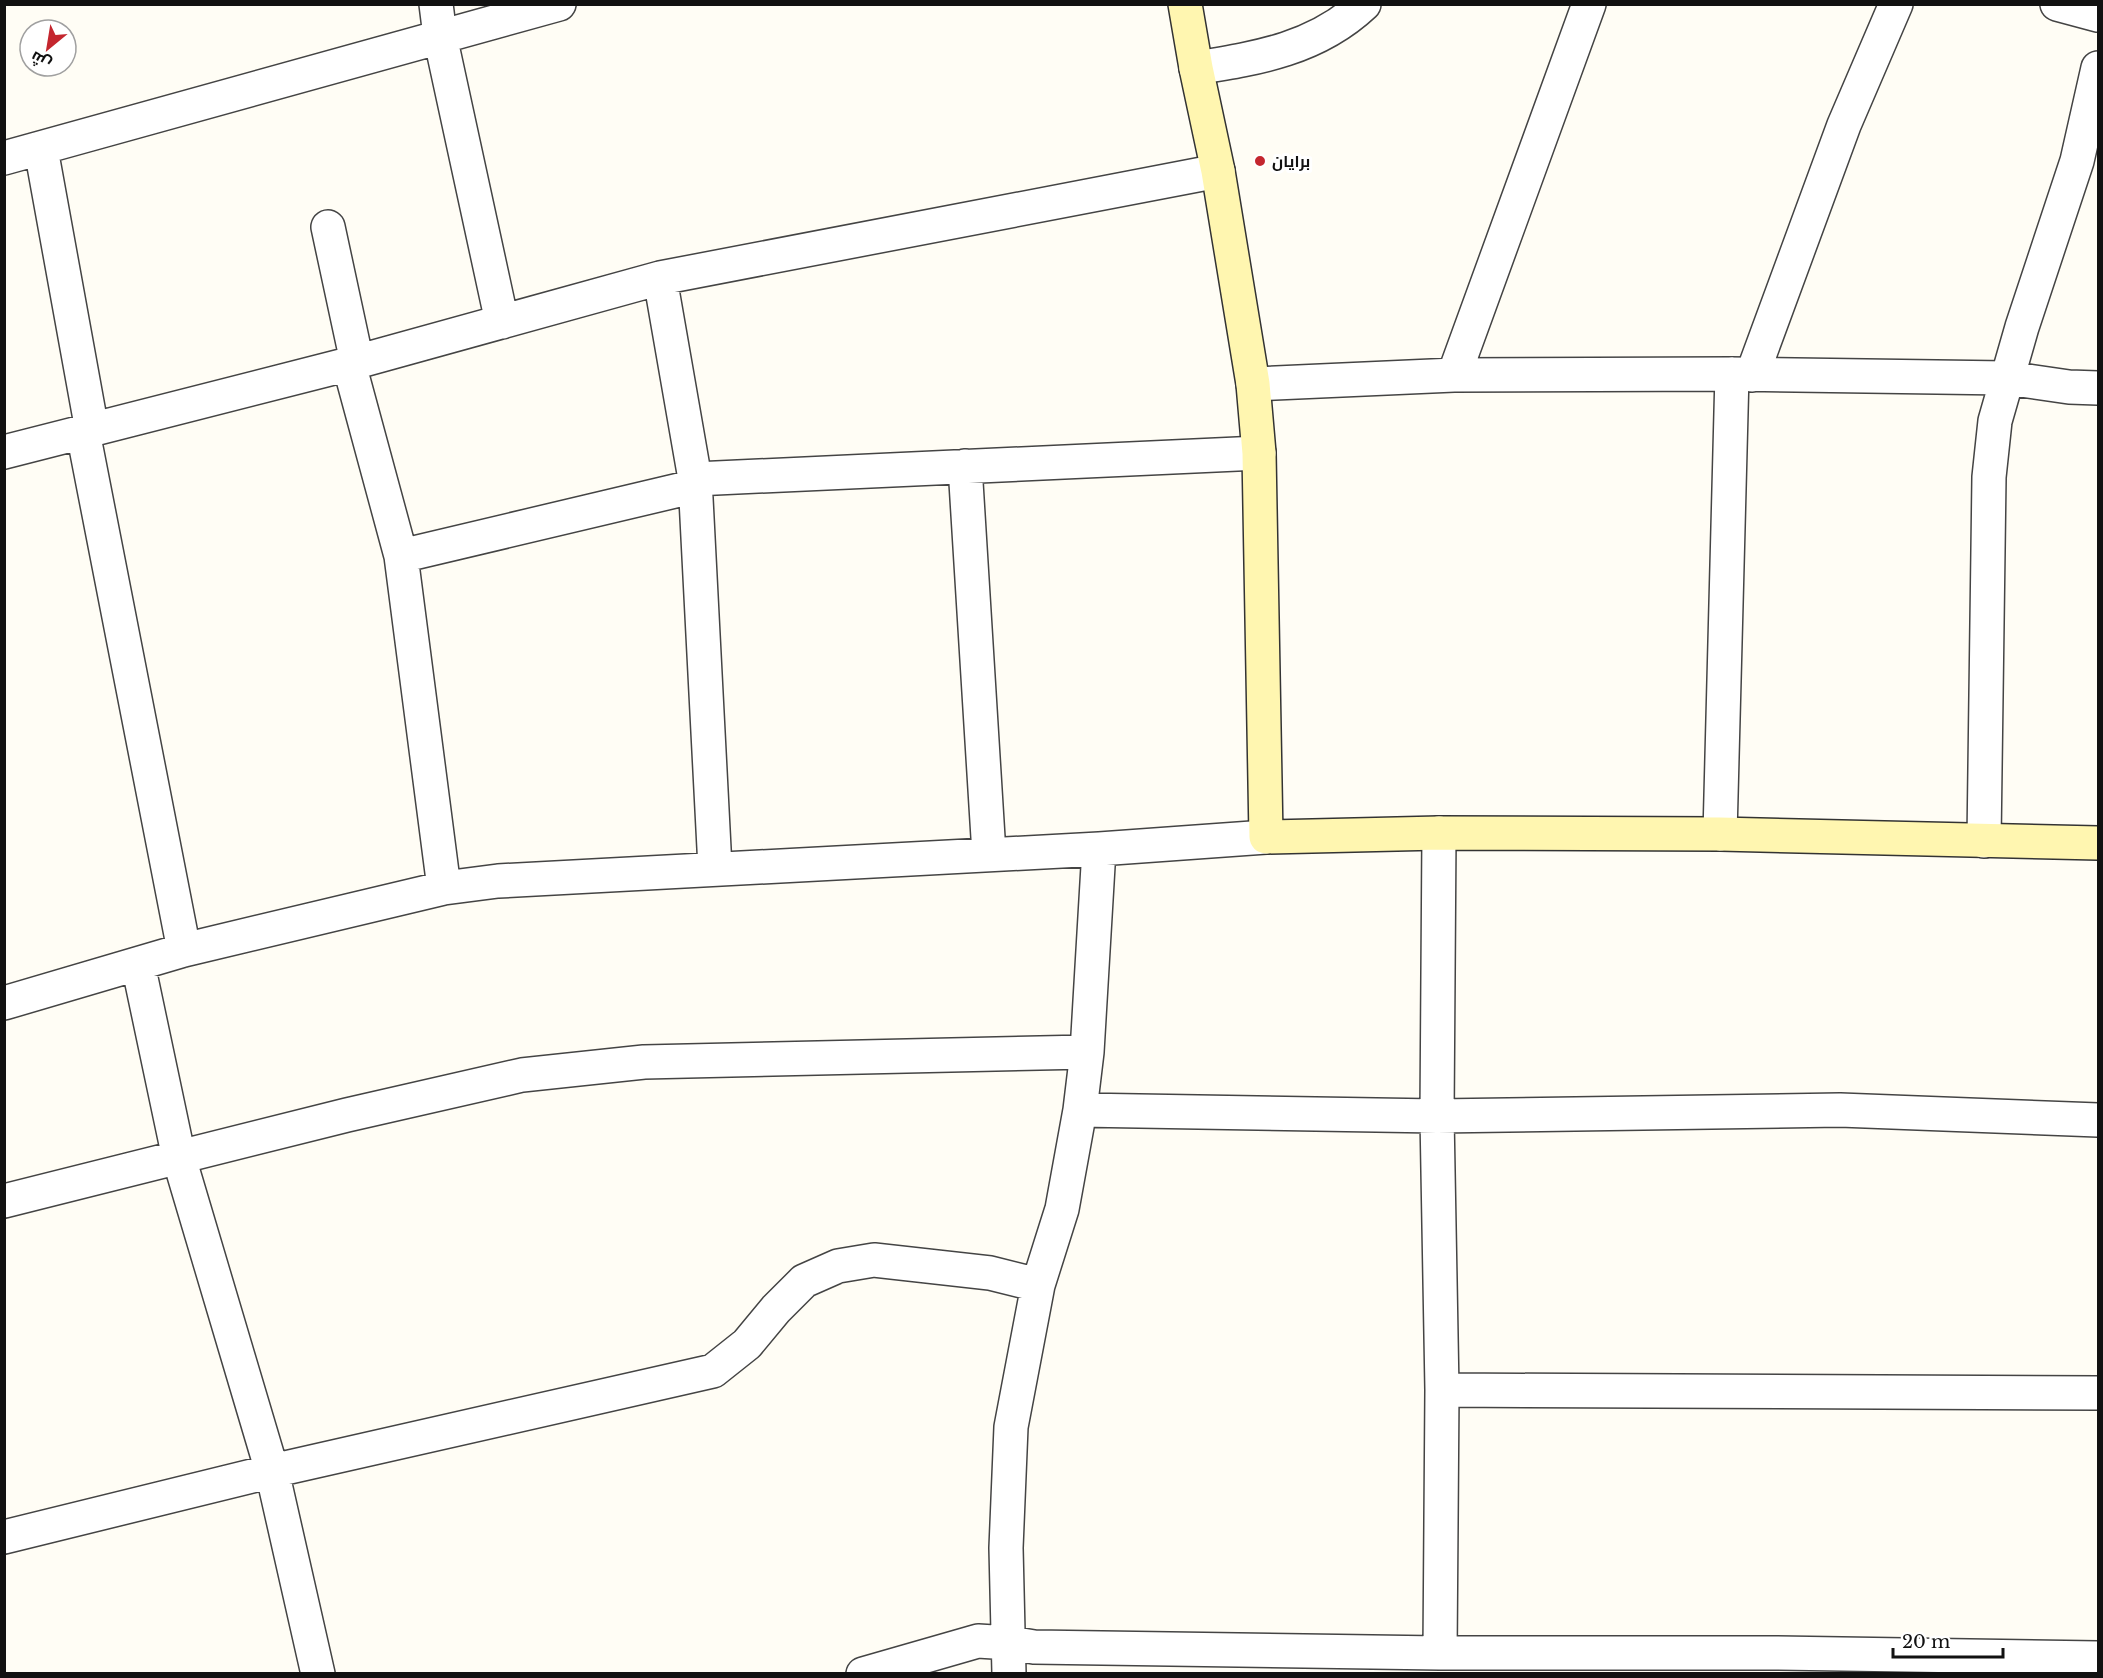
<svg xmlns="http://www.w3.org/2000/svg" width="2103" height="1678" font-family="'Libre Baskerville',Cairo,serif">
<rect width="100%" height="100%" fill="#fffdf5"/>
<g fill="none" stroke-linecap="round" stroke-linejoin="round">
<defs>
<path id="street" d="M436 4 440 36 502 322
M2057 4 2098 15
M1196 68C1258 58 1316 49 1364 4
M41 149 92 430
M4 158 559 4
M328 227 357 362
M660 278 695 479 715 868
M349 364 401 556 444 888
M1454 375 1589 4
M1752 375 1844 125 1896 4
M1253 384 1454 375 1732 374 2007 378 2069 387 2098 388
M83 432 184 950
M4 452 349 364 660 278 1218 171
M965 466 989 854
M695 479 1259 453
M401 556 696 486
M1439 833 1437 1116 1442 1390 1440 1653
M1720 834 1732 374
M1984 841 1989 477 1995 421 2022 327 2077 161 2098 68
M138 964 179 1158 272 1471 318 1674
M4 1003 184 950 444 888 498 881 1099 849 1266 837
M1080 1110 1437 1116 1840 1110 2098 1120
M4 1201 347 1115 522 1075 644 1062 1087 1052
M1442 1390 2098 1393
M4 1537 272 1471 713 1371 747 1344 776 1309 804 1281 838 1266 874 1260 990 1273 1038 1285
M863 1674 978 1641 1010 1643 1034 1647 1440 1653H1774L2098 1658
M1009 1674 1006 1548 1011 1427 1038 1285 1062 1209 1080 1110 1087 1052 1099 849"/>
<path id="secondary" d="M1185 4 1196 68 1218 171 1253 384 1259 453 1266 837 1439 833 1720 834 2098 843"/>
</defs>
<use href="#street" stroke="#444" stroke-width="36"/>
<use href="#secondary" stroke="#333" stroke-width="36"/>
<use href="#street" stroke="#fff" stroke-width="33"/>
<use href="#secondary" stroke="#fff6b0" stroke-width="33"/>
</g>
<circle fill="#c4262e" stroke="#fff" stroke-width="2" cx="1260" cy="161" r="6"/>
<g text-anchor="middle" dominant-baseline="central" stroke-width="6" stroke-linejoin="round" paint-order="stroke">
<g font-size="16" font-weight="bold" fill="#111" stroke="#fff" text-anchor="start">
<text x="1272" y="161">برايان</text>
</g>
</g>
<rect width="2103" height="1678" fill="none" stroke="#111111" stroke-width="12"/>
<g transform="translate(48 48) rotate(210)"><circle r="28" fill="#ffffff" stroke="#a0a0a0" stroke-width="1.5"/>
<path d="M0-4.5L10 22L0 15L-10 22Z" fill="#c4262e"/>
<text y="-9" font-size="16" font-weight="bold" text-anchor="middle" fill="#111111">ش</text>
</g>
<path d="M1893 1648v9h110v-9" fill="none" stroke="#111111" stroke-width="3"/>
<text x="1902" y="1648" font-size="18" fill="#111111" stroke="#ffffff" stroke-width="4.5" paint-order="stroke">20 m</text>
</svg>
